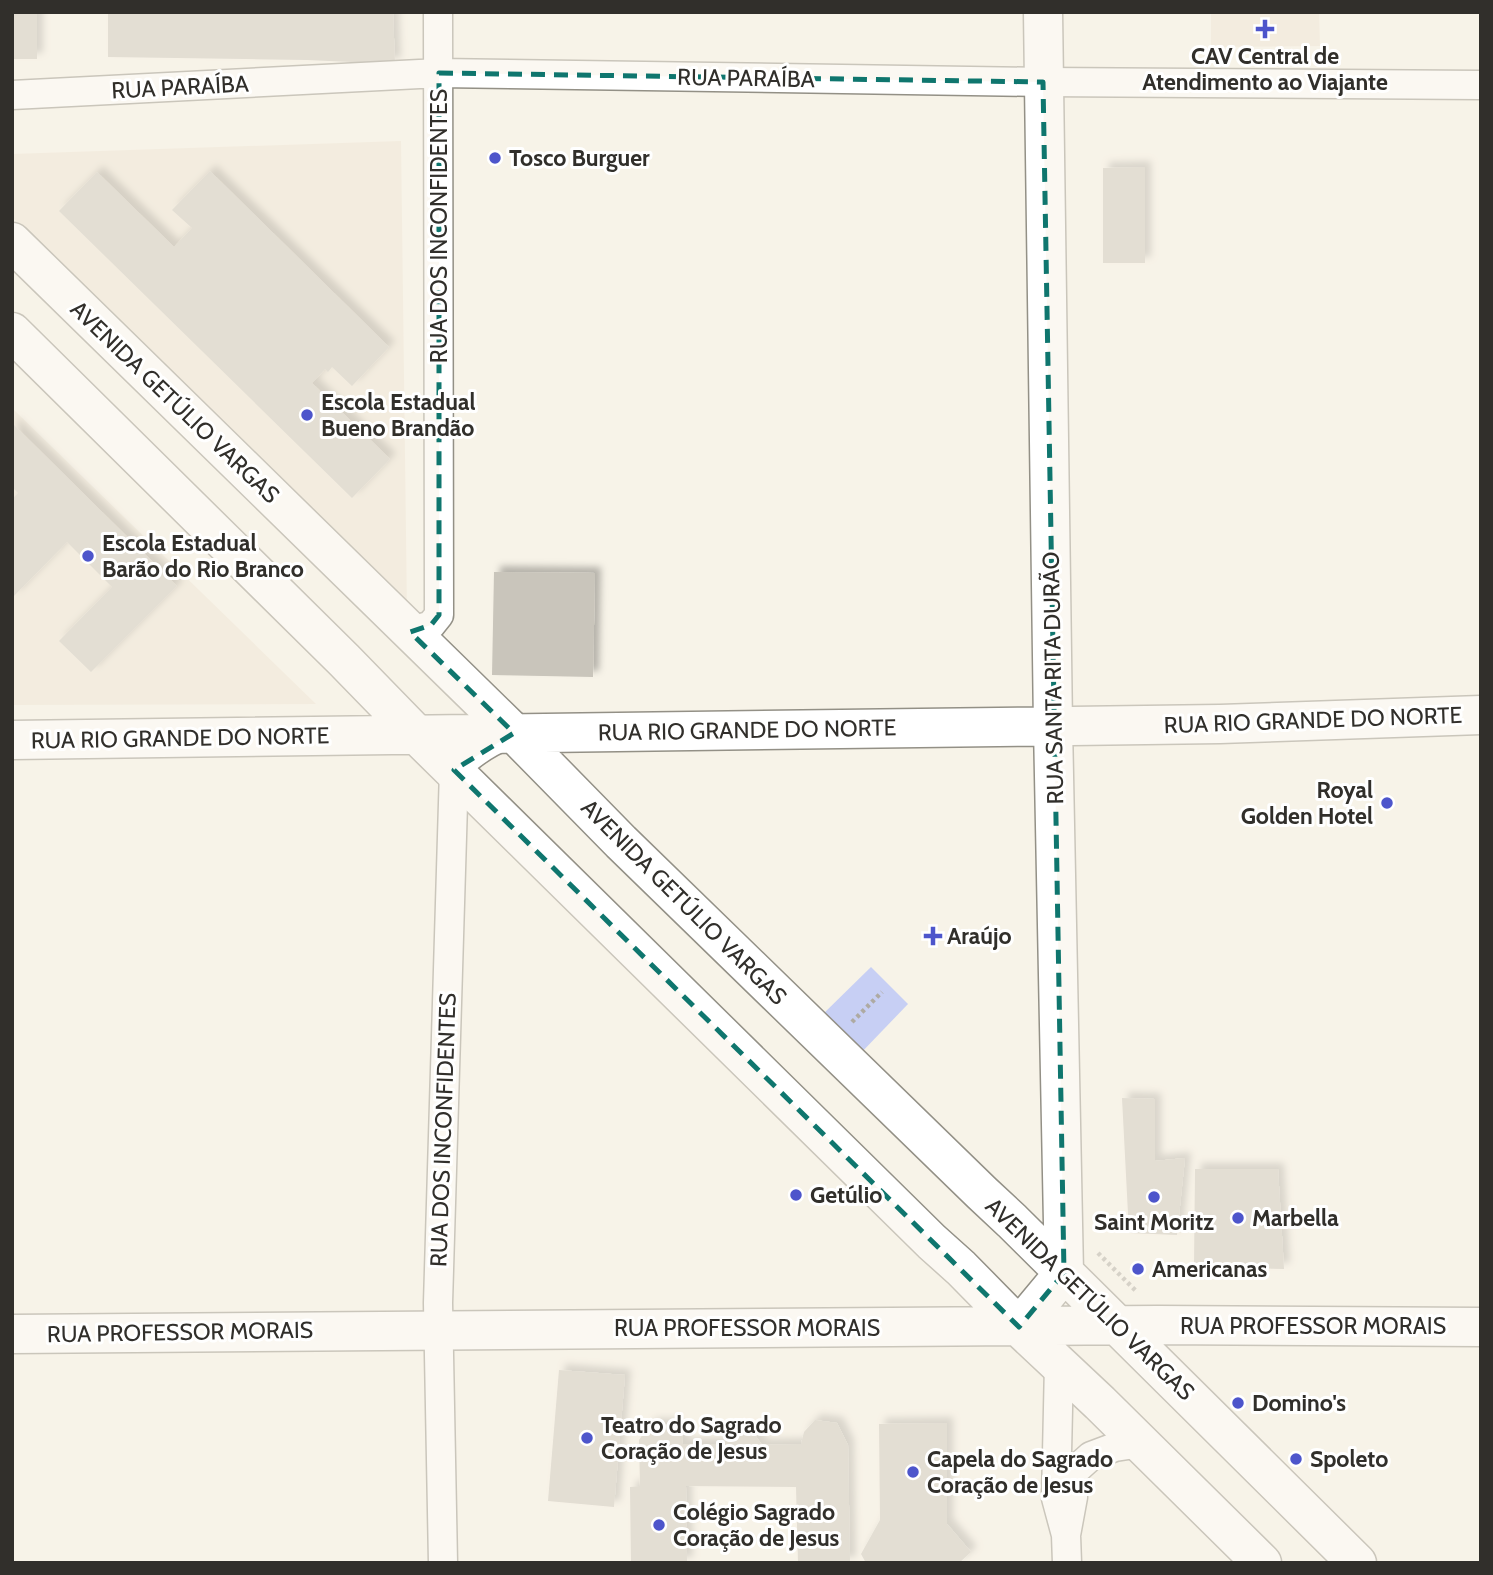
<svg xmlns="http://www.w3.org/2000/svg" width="1493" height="1575" font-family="Cabin,sans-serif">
<defs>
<filter id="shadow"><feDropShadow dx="6" dy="-6" stdDeviation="3.5" flood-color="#0004"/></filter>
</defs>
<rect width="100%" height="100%" fill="#f7f3e8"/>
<path fill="#ede5d5" d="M1211 12H1319L1320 46 1211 47Z
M401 141 407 613 12 217V154Z
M12 408 316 704 12 705Z"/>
<path fill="#c7cff4" d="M871 967 908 1004 858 1056 820 1017Z"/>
<path fill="#c9c5bb" filter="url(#shadow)" d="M12 12H37V59H12Z
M108 12H393L395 64 307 60 108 57Z
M1145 167V263H1103V168Z
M210 171 389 347 352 386 332 367 328 372 325 369 312 383 390 459 352 498 59 211 97 172 174 247 192 228 172 210Z
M12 423 177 586 91 672 59 641 112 587 67 542 12 598V499L18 493 12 487Z
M494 572 595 573 593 677 492 675Z
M1122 1098 1155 1099V1161L1185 1158 1177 1235 1129 1233Z
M1195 1169H1278L1284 1269 1194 1267Z
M559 1370 625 1375 614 1507 548 1501Z
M815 1420 837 1423 848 1445 850 1563H798L796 1487 686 1486 687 1563H631L630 1487 640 1486 639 1440 650 1424H673L683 1437 682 1444H722L732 1431H752L762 1445 801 1444 804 1432Z
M947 1423V1524L971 1552 959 1563H866L861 1554 880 1520 879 1424Z"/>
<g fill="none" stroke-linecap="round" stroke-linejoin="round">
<defs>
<path id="street" d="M12 95 439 73 1043 82 1481 85
M410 632 431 625 439 615 438 12
M1059 1364 1056 1498 1066 1535
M443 1563 438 1303 454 770C469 756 485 743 505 736
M1067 1563 1066 1535 1073 1497 1072 1473 1091 1456 1115 1447 1141 1443"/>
<path id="secondary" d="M12 242 514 733 621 842 982 1193 1012 1221 1357 1563
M12 332 344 660 417 735 932 1242 961 1268 1019 1327 1100 1403 1262 1563
M12 740 1220 724 1481 715
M1019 1327 1064 1273 1053 726 1043 12
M12 1334 1158 1325 1481 1327"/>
</defs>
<use href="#street" stroke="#939086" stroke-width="31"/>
<use href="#secondary" stroke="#939086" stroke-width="41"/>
<path stroke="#aeaaa2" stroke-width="4.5" stroke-dasharray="3.5 3.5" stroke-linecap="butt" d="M852 1022 882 992
M1098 1253 1136 1291"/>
<use href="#street" stroke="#fff" stroke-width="28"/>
<use href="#secondary" stroke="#fff" stroke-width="38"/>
</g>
<path d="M0 0H1493V1575H0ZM439 73 1043 82 1064 1273 1019 1327 454 770 514 733 410 632 431 625 439 615Z" fill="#f7f3e8" fill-opacity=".55" fill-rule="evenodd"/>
<path fill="none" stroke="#0f766e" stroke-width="5" stroke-dasharray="14 9" stroke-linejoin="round" d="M439 73 1043 82 1064 1273 1019 1327 454 770 514 733 410 632 431 625 439 615Z"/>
<g fill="#4d55cb" stroke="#fff" stroke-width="2.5">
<path d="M1261.5 18.5h7v7h7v7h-7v7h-7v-7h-7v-7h7z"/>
<circle cx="495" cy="158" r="7"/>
<circle cx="307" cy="415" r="7"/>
<circle cx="88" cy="556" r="7"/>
<circle cx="1387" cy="803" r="7"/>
<path d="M929.5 925.5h7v7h7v7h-7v7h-7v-7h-7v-7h7z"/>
<circle cx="796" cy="1195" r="7"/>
<circle cx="1154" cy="1197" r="7"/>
<circle cx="1238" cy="1218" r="7"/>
<circle cx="1138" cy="1269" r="7"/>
<circle cx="1238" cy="1403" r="7"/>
<circle cx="587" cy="1438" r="7"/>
<circle cx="1296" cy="1459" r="7"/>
<circle cx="913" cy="1472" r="7"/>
<circle cx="659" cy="1525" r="7"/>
</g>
<g text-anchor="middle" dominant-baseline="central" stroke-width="6" stroke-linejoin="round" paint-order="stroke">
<g font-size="23" font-weight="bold" fill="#312f2b" stroke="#fff" text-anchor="start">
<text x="1265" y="56" text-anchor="middle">CAV Central de<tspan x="1265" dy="26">Atendimento ao Viajante</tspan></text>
<text x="509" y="158">Tosco Burguer</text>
<text x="321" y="402">Escola Estadual<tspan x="321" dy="26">Bueno Brandão</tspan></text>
<text x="102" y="543">Escola Estadual<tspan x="102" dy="26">Barão do Rio Branco</tspan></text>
<text x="1373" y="790" text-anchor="end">Royal<tspan x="1373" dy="26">Golden Hotel</tspan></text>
<text x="947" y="936">Araújo</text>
<text x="810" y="1195">Getúlio</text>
<text x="1252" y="1218">Marbella</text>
<text x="1154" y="1222" text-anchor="middle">Saint Moritz</text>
<text x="1152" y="1269">Americanas</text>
<text x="1252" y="1403">Domino's</text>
<text x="601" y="1425">Teatro do Sagrado<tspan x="601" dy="26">Coração de Jesus</tspan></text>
<text x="927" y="1459">Capela do Sagrado<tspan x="927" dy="26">Coração de Jesus</tspan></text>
<text x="1310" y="1459">Spoleto</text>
<text x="673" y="1512">Colégio Sagrado<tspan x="673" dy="26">Coração de Jesus</tspan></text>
</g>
<g font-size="23" fill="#312f2b" stroke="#fff">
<text transform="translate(746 78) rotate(1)">RUA PARAÍBA</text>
<text transform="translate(180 87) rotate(-3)">RUA PARAÍBA</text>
<text transform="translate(439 226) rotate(-90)">RUA DOS INCONFIDENTES</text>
<text transform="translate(175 402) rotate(44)">AVENIDA GETÚLIO VARGAS</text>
<text transform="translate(1053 678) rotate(-91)">RUA SANTA RITA DURÃO</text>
<text transform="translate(1313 720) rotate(-2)">RUA RIO GRANDE DO NORTE</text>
<text transform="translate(747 730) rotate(-1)">RUA RIO GRANDE DO NORTE</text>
<text transform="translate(180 738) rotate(-1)">RUA RIO GRANDE DO NORTE</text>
<text transform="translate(684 902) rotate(45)">AVENIDA GETÚLIO VARGAS</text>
<text transform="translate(443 1130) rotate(-88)">RUA DOS INCONFIDENTES</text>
<text transform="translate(1090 1299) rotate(44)">AVENIDA GETÚLIO VARGAS</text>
<text x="1313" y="1326">RUA PROFESSOR MORAIS</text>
<text x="747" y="1328">RUA PROFESSOR MORAIS</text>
<text transform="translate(180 1332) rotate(-1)">RUA PROFESSOR MORAIS</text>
</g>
</g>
<rect width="1493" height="1575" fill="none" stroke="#312f2b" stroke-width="28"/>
</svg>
